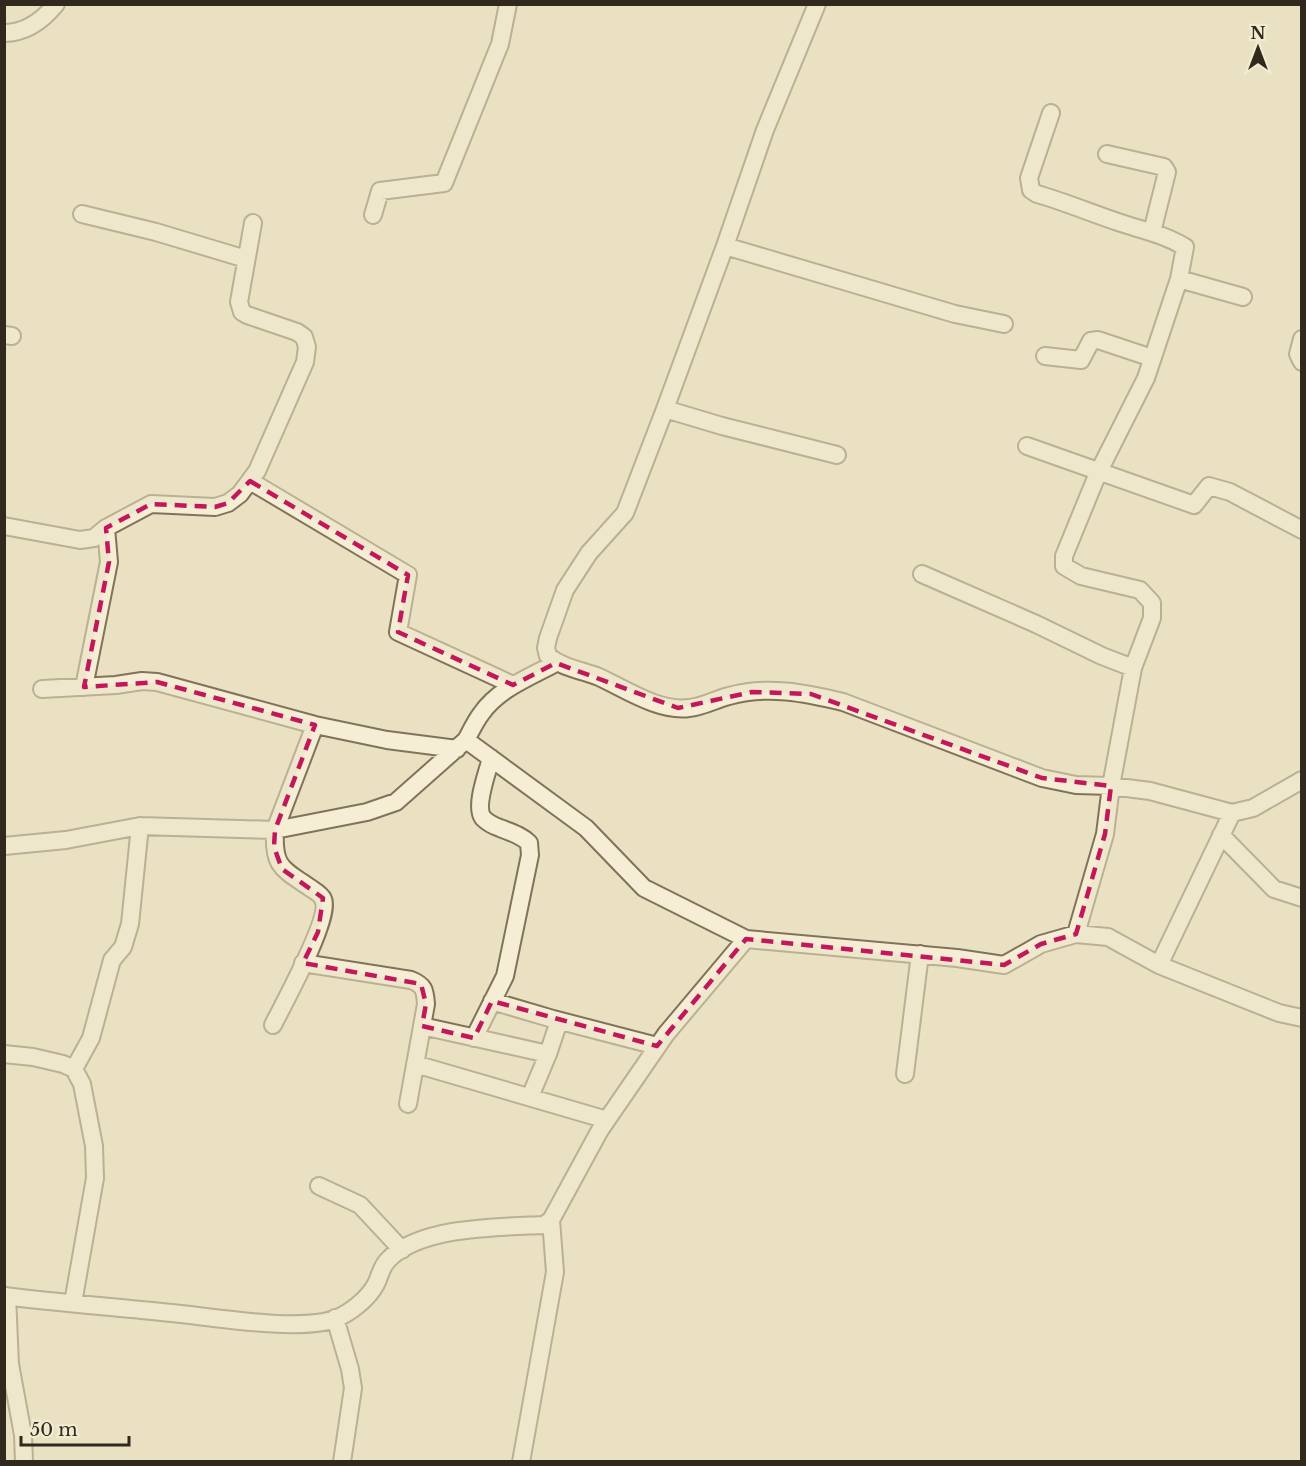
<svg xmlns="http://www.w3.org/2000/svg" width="1306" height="1466" font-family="'Libre Baskerville',serif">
<rect width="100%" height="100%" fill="#e9e1c2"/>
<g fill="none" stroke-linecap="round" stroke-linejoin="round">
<defs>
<path id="minor" d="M817 4 765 130 725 246 665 409 625 513 589 553 565 590 548 638 546 648 548 656C563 668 581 670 599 677 625 689 659 712 689 708 703 707 716 699 729 696 766 685 806 693 843 702L1042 778 1076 785 1111 786 1150 791 1232 813 1253 808 1302 780
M4 33C25 33 43 20 56 4
M1051 113 1029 178 1031 190 1037 194C1065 202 1091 213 1118 222 1141 230 1164 234 1185 247L1179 279
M1107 154 1164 167 1167 172 1152 232
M82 214 156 232 246 259
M373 215 380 191 444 183 500 44 508 4
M725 246 955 314 1004 324
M4 335 12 336
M1302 339 1298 354 1302 362
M1045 356 1081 360 1091 341 1098 340 1152 358
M665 409 722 426 837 455
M1027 446 1194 505 1209 486 1230 492 1302 530
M250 481 408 575 398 632 513 685
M4 526 80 540 94 538 106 528 151 504 215 507 228 503 240 494 257 471 305 362 307 347 304 337 297 332 247 315 242 312 239 302 253 223
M922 574 1036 624 1102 656 1133 668
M84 687 109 562 106 528
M42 689 116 685 142 681 157 682 315 725 387 740 457 749
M466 740C471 731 475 722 481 714 498 689 530 677 556 663
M1221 835 1274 889 1302 898
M4 846 66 840 140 826 275 830 367 812 396 802 466 740 586 828 644 888 746 939 957 958 1004 965 1041 944 1076 934 1108 937 1159 965 1279 1013 1302 1018
M1076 934 1105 834 1111 786 1133 668 1152 618V603L1140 590 1081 576 1064 566V556L1098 473 1146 378 1179 279 1243 297
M303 963 411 980C424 985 425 990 426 1004L408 1104
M1159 965 1232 813
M492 1001 553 1019 657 1046
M273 1025C283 1005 332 916 323 899 321 894 313 890 309 887 281 868 273 866 275 830L315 725
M422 1026 548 1054
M474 1038 505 976 530 855 529 843C521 835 510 832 500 828 494 826 487 822 483 818 474 806 488 771 491 758
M4 1054 33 1057 63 1064 74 1069 82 1084 94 1146 95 1178 73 1303
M415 1064 607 1120
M74 1069 91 1038 112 960 123 947 130 924 140 826
M905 1074 920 954
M530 1097 548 1054 559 1021
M319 1186 360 1205 402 1250
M4 1296C60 1303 116 1307 172 1313 212 1317 299 1332 335 1319 350 1313 368 1299 376 1284 380 1276 381 1267 388 1260 420 1226 500 1227 544 1225L551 1220 600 1130 666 1034 746 939
M7 1296 10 1364 23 1435 24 1462
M335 1318 350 1369 353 1388 342 1462
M521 1462 555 1272 551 1220"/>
</defs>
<use href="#minor" stroke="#81735b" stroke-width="20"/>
<use href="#minor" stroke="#f5eed4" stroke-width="16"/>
</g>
<path d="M0 0H1306V1466H0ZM250 481 408 575 398 632 513 685 556 663 678 708 752 692 811 694 1042 778 1111 786 1105 834 1076 934 1041 944 1004 965 746 939 657 1046 492 1001 474 1038 422 1026 426 1004 421 984 303 963 318 932 323 898 282 869 274 847 275 830 315 725 157 682 84 687 109 562 106 528 151 504 215 507 228 503Z" fill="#e9e1c2" fill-opacity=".55" fill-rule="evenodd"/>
<path fill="none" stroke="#c2185b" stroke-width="4.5" stroke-dasharray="12 8" stroke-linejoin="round" d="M250 481 408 575 398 632 513 685 556 663 678 708 752 692 811 694 1042 778 1111 786 1105 834 1076 934 1041 944 1004 965 746 939 657 1046 492 1001 474 1038 422 1026 426 1004 421 984 303 963 318 932 323 898 282 869 274 847 275 830 315 725 157 682 84 687 109 562 106 528 151 504 215 507 228 503Z"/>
<rect width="1306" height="1466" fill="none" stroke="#32291e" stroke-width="12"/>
<g transform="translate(1258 48)" stroke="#f1ebd0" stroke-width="4.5" paint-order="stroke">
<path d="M0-4.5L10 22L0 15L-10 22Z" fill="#32291e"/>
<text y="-9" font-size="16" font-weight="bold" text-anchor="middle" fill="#32291e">N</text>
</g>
<path d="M21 1436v9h108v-9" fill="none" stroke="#32291e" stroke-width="3"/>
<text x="30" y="1436" font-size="18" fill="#32291e" stroke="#f1ebd0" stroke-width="4.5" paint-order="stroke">50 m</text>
</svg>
